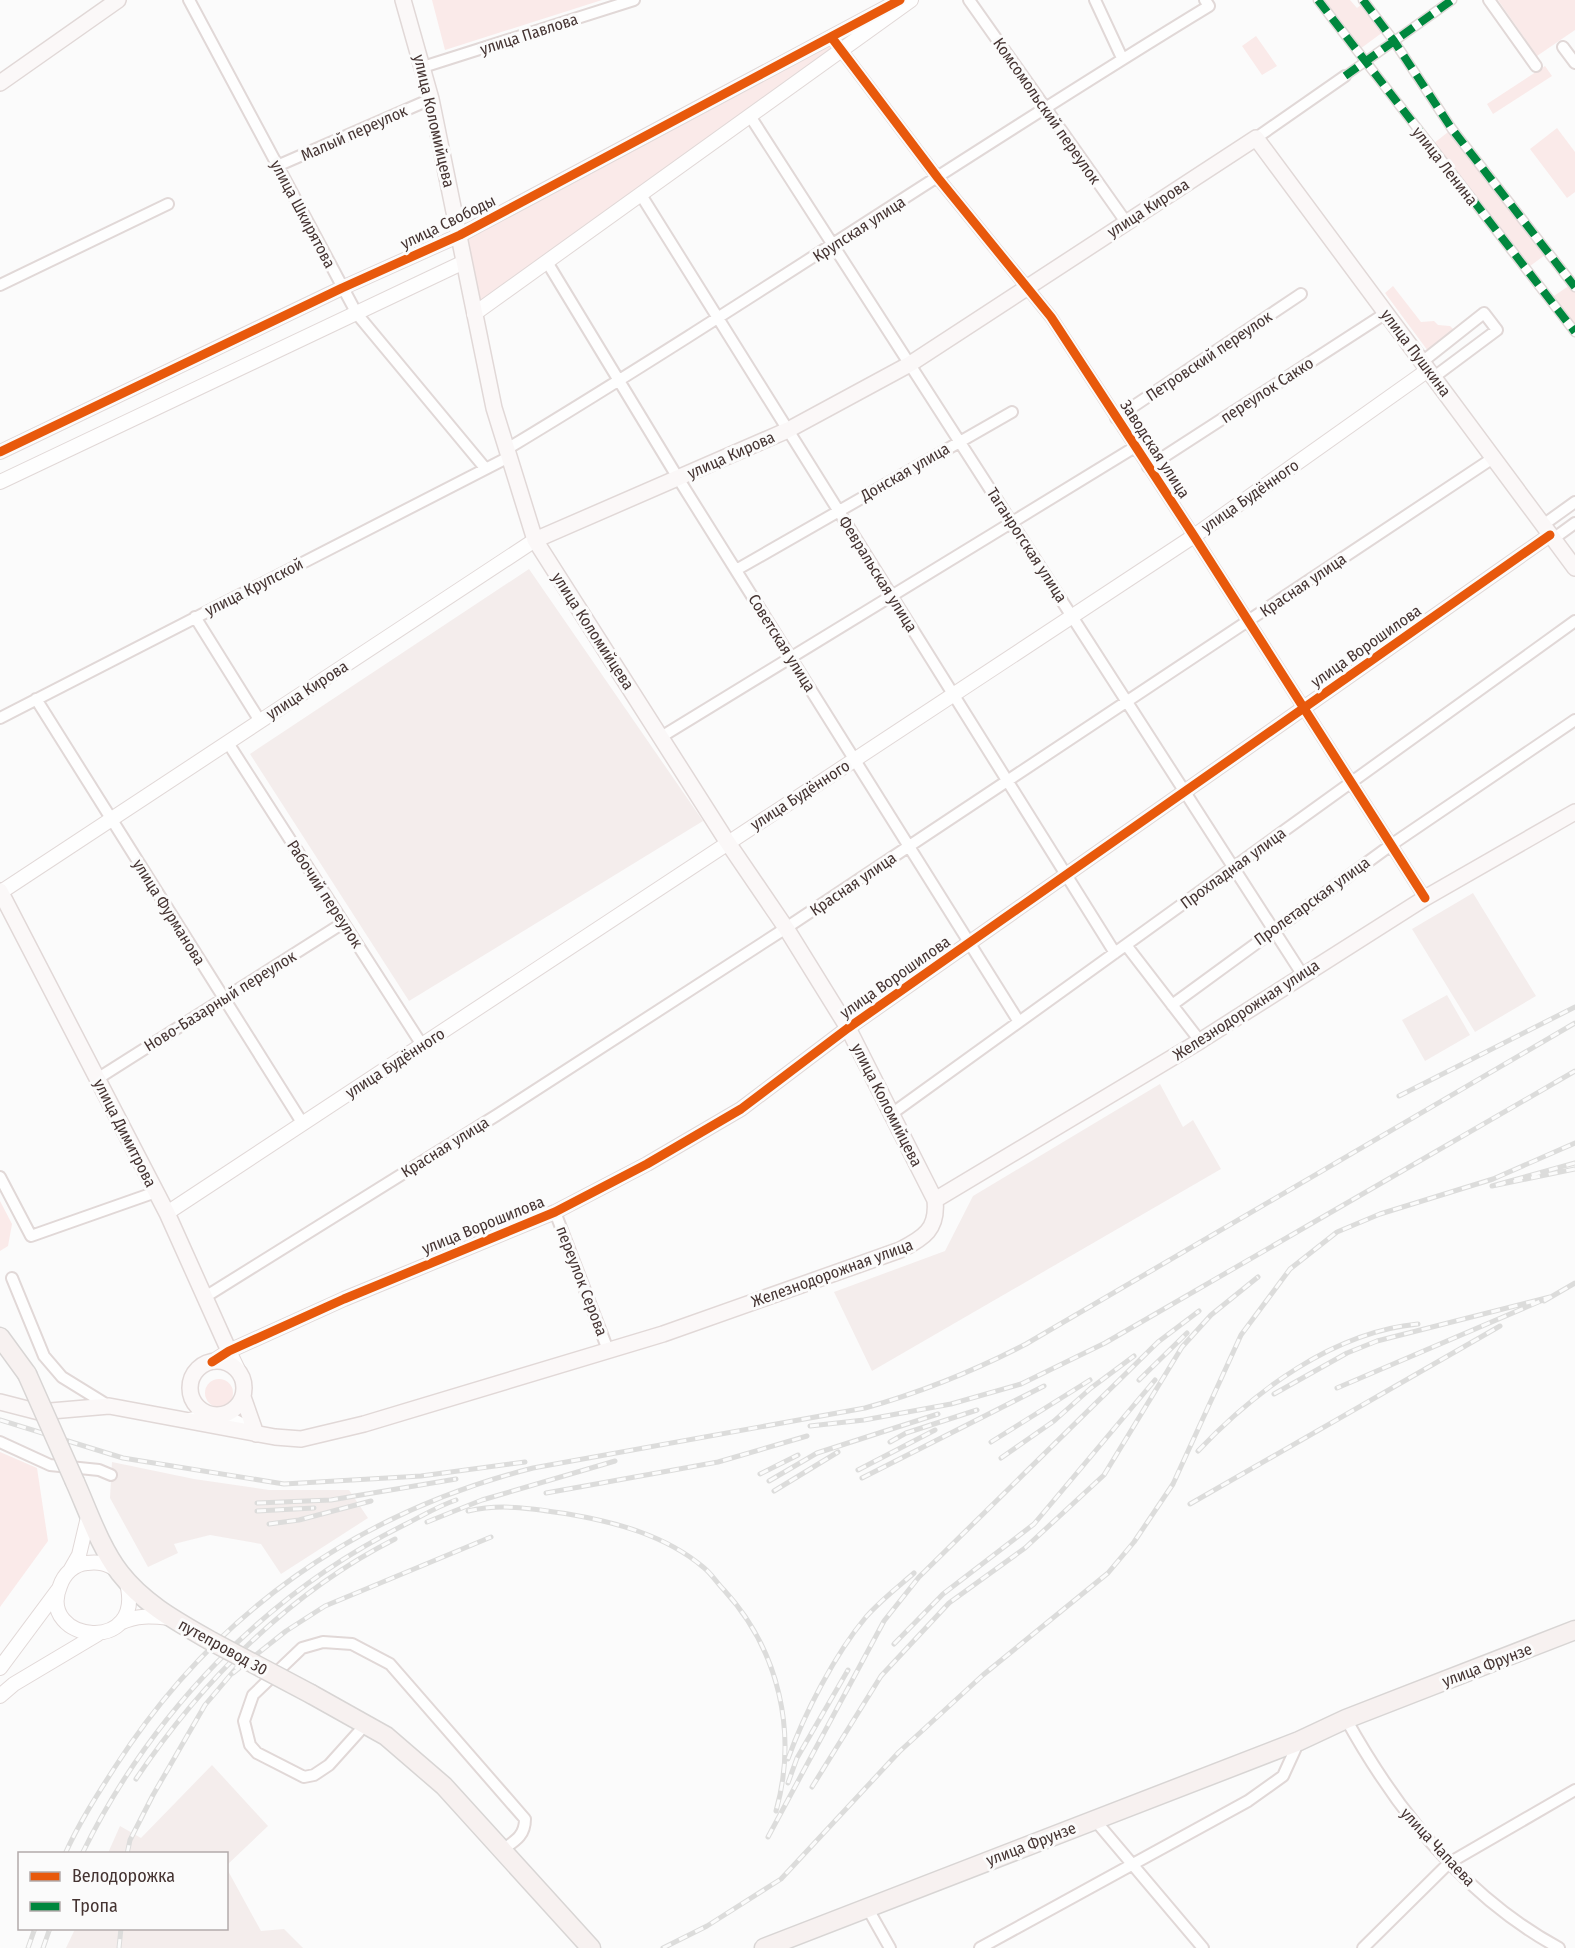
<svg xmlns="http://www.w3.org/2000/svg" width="1575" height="1948" font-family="'Fira Sans Condensed',sans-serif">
<rect width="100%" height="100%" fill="#fbfbfb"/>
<path fill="#f4edec" d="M529 569 703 821 409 1001 250 754Z
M1473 893 1536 996 1475 1032 1412 929Z
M1447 995 1470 1035 1425 1061 1402 1020Z
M1160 1084 1183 1127 1193 1120 1221 1169 872 1371 834 1292 945 1251 973 1196Z
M112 1462 194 1479 269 1490H349L368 1518 281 1574 261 1544 210 1535 174 1544 178 1553 148 1567 110 1498Z
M212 1765 268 1826 227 1865 226 1854 108 1853 120 1826 141 1838Z
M227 1869 261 1931 284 1929 303 1948H66L75 1929 226 1928Z"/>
<path fill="#faeae9" d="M432 0H602L445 50Z
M1322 0H1350L1357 8 1362 4 1383 32 1360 49Z
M1498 0H1575V30L1537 56Z
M1256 36 1277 66 1262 75 1242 46Z
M832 38 841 51 474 314 460 235Z
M1545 66 1552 76 1493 114 1487 104Z
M1557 128 1575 152V192L1567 198 1530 149Z
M1452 129 1545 255 1526 269 1429 147Z
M1570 285 1575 292V329L1551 298Z
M1393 286 1421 322 1434 321 1438 325 1450 326 1454 330 1428 351 1385 293Z
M0 1201 12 1224 8 1246 0 1251Z
M205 1393a14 14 0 1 1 28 0a14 14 0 1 1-28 0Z
M0 1452 37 1468 48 1541 0 1607Z"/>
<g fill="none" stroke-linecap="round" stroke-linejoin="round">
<defs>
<path id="pedestrian" d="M1318 0 1575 332
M1363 0 1394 41 1452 129 1575 287
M1345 76 1452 0"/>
<path id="minor" d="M189 0 357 314 485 468
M969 0 1126 222
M1095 0 1122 58
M1489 0 1536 66
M832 38 938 178 1051 317 1194 536 1425 898
M1563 47 1575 63
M423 67 634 0
M750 116 1302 974
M1256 138 1345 76
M277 166 431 99
M641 195 1115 953
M547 262 678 478 1019 1022
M0 285 168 204
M1422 362 1484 313 1497 330 1434 377
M1116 418 1301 294
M507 449C744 306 972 150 1209 6L1205 0
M1148 467 1386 313
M1543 525 1575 502
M1553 539 1575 523
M736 570 1012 412
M195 617 260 721
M36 699 303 1124
M0 718 509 457
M661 737 1135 447
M228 743 422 1045
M1126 945 1200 1041
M1172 1005 1391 845 1575 720
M97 1079 343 923
M890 1115 1575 621
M0 1177 31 1236 156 1192
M555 1212 608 1350
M12 1278 44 1356 62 1377 109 1406
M205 1297 497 1115 786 928 1493 458
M0 1442 50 1465 99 1470 111 1475
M1346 1719C1397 1811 1465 1897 1559 1948
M365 1725 329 1765 314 1775 304 1777 257 1753 250 1745 244 1721 253 1695 302 1648 323 1642 352 1644 390 1664 525 1819C525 1836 515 1841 502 1850
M1094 1819 1203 1948
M868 1909 890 1948
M980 1948 1248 1801 1283 1776 1299 1741
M1363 1948 1449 1863 1575 1790"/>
<path id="tertiary" d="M474 314 911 0
M0 452 342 288 460 235 900 0
M0 482 464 262
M1 892 535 540
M167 1213 1194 536 1428 370
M229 1351 242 1378
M212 1362 229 1351 344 1299 555 1212 647 1164 741 1109 848 1028 1550 535
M223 1415 250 1430
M189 1420 213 1415
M71 1569 79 1555 89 1513
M117 1570C107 1564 99 1561 87 1563 74 1564 64 1574 60 1586 36 1643 149 1656 126 1580
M120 1623C137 1615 151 1616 169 1618
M0 1668 58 1590
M0 1696 14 1684 98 1634"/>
<path id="secondary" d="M403 0 431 99 494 408 535 540 728 843 786 928 848 1028 935 1200
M0 83 118 0
M535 540 788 430 910 364 1256 138 1575 568
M0 891 167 1213 229 1351
M190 1388a27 27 0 1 1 54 0a27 27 0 1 1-54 0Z
M243 1397 256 1434
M0 1402 39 1412 109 1406 275 1437 301 1439 364 1424 663 1334 900 1250C924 1238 938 1229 935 1200L1200 1041 1425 898 1575 812"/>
<path id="primary" d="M0 1337 27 1374
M75 1482C88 1511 100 1547 120 1573 144 1604 178 1622 211 1641
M311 1694 386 1736 444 1786 591 1948
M764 1948 1299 1741 1346 1719 1575 1630"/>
</defs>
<use href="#pedestrian" stroke="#e1d8d7" stroke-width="11"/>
<use href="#minor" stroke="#e1d8d7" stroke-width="14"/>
<use href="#tertiary" stroke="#e1d8d7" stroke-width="16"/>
<use href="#secondary" stroke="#e1d8d7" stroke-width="18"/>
<use href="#primary" stroke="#d8d5d4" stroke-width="21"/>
<use href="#pedestrian" stroke="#fefefe" stroke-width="8"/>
<use href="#minor" stroke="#fefefe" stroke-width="10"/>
<use href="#tertiary" stroke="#fefefe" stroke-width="14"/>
<use href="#secondary" stroke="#fbf8f8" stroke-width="15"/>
<use href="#primary" stroke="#f7f1f0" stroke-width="18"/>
<defs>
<path id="rail" d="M1399 1096 1575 1007
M1575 1163 1492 1186 1575 1169
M1544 1301 1575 1283
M1139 1380 1187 1333
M1274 1394 1347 1353 1377 1341 1550 1297 1337 1388
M0 1420 123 1458 284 1484 421 1476 525 1462
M810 1426 864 1420 951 1404 1021 1384 1105 1343 1575 1071
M890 1442 906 1433 977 1410
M991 1442 1090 1380
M1198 1451C1255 1391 1333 1332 1418 1324
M1001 1458 1054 1421 1091 1388 1134 1356
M858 1470 935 1430
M760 1474 798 1455
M862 1478 1044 1386
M769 1481 817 1453 938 1414
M774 1491 838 1452
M546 1493 718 1462 807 1436
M257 1503 331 1500 456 1479
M1190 1504 1500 1326
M257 1511 314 1508
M468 1511C502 1503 535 1509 568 1514 615 1522 665 1535 703 1567 711 1573 717 1583 724 1590 779 1650 798 1733 776 1811
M427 1522 482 1500 615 1461
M269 1524 299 1520 371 1501
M894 1644 943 1594 1034 1524 1155 1380
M233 1673 286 1631 325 1606 491 1537
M788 1759C804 1714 835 1654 866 1617 880 1601 898 1587 914 1573
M136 1779C201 1682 290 1592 395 1539
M788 1783 797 1758 848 1670
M812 1787 881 1676 949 1603 1025 1548 1104 1475 1182 1347 1211 1315 1258 1277
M768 1837 884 1621 919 1577 1158 1342 1199 1311
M65 1854C79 1823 97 1795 115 1767 214 1613 356 1513 533 1468L865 1408C922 1392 974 1371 1026 1344L1575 1023
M82 1854C151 1713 266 1593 406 1524 422 1516 438 1506 456 1500
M127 1854 130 1840 153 1795 205 1705 238 1666
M28 1948 35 1928
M43 1948 50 1928
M119 1948 121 1928
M663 1948 707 1926 781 1879 899 1752 983 1675 1108 1573 1134 1542 1173 1484 1241 1335 1290 1269 1337 1232 1380 1214 1493 1179 1575 1143"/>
</defs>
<use href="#rail" stroke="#dcdcdb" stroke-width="5"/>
<use href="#rail" stroke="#fbfbfb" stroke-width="3" stroke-dasharray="9" stroke-linecap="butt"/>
<defs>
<path id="primary-bridge" d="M27 1374 75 1482
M211 1641 311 1694"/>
</defs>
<use href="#primary-bridge" stroke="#d8d5d4" stroke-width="21" stroke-linecap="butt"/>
<use href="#primary-bridge" stroke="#f7f1f0" stroke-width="18"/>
<path stroke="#00873e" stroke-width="8" stroke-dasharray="15 8" stroke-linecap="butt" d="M1318 0 1575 332
M1363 0 1394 41 1452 129 1575 287
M1345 76 1452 0"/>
<defs>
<path id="cycleway" d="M832 38 938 178 1051 317 1194 536 1425 898
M0 452 342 288 460 235 900 0
M212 1362 229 1351 344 1299 555 1212 647 1164 741 1109 848 1028 1550 535"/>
</defs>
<use href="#cycleway" stroke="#fbfbfb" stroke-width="13"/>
<use href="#cycleway" stroke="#e8590c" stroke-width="9"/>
</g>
<g text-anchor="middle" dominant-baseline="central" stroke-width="6" stroke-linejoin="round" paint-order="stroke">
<g font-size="16" fill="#453432" stroke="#fbfbfb">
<text transform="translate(529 34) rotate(-18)">улица Павлова</text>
<text transform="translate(1047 111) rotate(55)">Комсомольский переулок</text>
<text transform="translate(434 121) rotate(77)">улица Коломийцева</text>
<text transform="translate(354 133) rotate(-24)">Малый переулок</text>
<text transform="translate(1445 166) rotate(52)">улица Ленина</text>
<text transform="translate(1148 208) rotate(-33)">улица Кирова</text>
<text transform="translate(303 214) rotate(62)">улица Шкирятова</text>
<text transform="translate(448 222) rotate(-26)">улица Свободы</text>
<text transform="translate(859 229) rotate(-33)">Крупская улица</text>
<text transform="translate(1416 353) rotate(53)">улица Пушкина</text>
<text transform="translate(1209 356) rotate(-34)">Петровский переулок</text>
<text transform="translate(1267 390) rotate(-33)">переулок Сакко</text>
<text transform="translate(1155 449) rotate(57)">Заводская улица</text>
<text transform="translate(731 455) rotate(-24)">улица Кирова</text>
<text transform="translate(905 472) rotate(-30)">Донская улица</text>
<text transform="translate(1250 496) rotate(-35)">улица Будённого</text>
<text transform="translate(1027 545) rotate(57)">Таганрогская улица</text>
<text transform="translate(878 574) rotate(58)">Февральская улица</text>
<text transform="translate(1303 585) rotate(-34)">Красная улица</text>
<text transform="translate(254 587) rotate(-27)">улица Крупской</text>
<text transform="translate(593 631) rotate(57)">улица Коломийцева</text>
<text transform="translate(782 643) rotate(58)">Советская улица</text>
<text transform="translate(1366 646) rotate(-35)">улица Ворошилова</text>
<text transform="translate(307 690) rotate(-33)">улица Кирова</text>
<text transform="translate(800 795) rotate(-33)">улица Будённого</text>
<text transform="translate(1233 868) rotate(-36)">Прохладная улица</text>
<text transform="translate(853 884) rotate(-34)">Красная улица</text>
<text transform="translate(325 894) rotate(57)">Рабочий переулок</text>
<text transform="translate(1312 901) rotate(-36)">Пролетарская улица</text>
<text transform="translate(169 912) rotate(58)">улица Фурманова</text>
<text transform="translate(895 977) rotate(-35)">улица Ворошилова</text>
<text transform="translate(220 1001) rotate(-32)">Ново-Базарный переулок</text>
<text transform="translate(1246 1010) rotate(-33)">Железнодорожная улица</text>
<text transform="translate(395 1063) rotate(-33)">улица Будённого</text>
<text transform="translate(887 1105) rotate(63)">улица Коломийцева</text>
<text transform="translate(125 1133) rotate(63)">улица Димитрова</text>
<text transform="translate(445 1147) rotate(-32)">Красная улица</text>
<text transform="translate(483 1225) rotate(-22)">улица Ворошилова</text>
<text transform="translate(832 1273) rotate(-20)">Железнодорожная улица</text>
<text transform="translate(582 1281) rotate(69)">переулок Серова</text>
<text transform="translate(223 1647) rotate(29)">путепровод 30</text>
<text transform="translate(1487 1665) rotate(-21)">улица Фрунзе</text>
<text transform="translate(1031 1844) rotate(-21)">улица Фрунзе</text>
<text transform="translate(1438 1847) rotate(47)">улица Чапаева</text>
</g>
</g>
<rect x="18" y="1852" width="210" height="78" fill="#fbfbfb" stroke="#b2abab" stroke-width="1.5"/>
<rect x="30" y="1872" width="30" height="9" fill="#e8590c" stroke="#b2abab" stroke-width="1.5"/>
<text x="72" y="1882" font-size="18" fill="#453432">Велодорожка</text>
<rect x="30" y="1902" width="30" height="9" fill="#00873e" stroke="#b2abab" stroke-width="1.5"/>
<text x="72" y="1912" font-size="18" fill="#453432">Тропа</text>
</svg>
